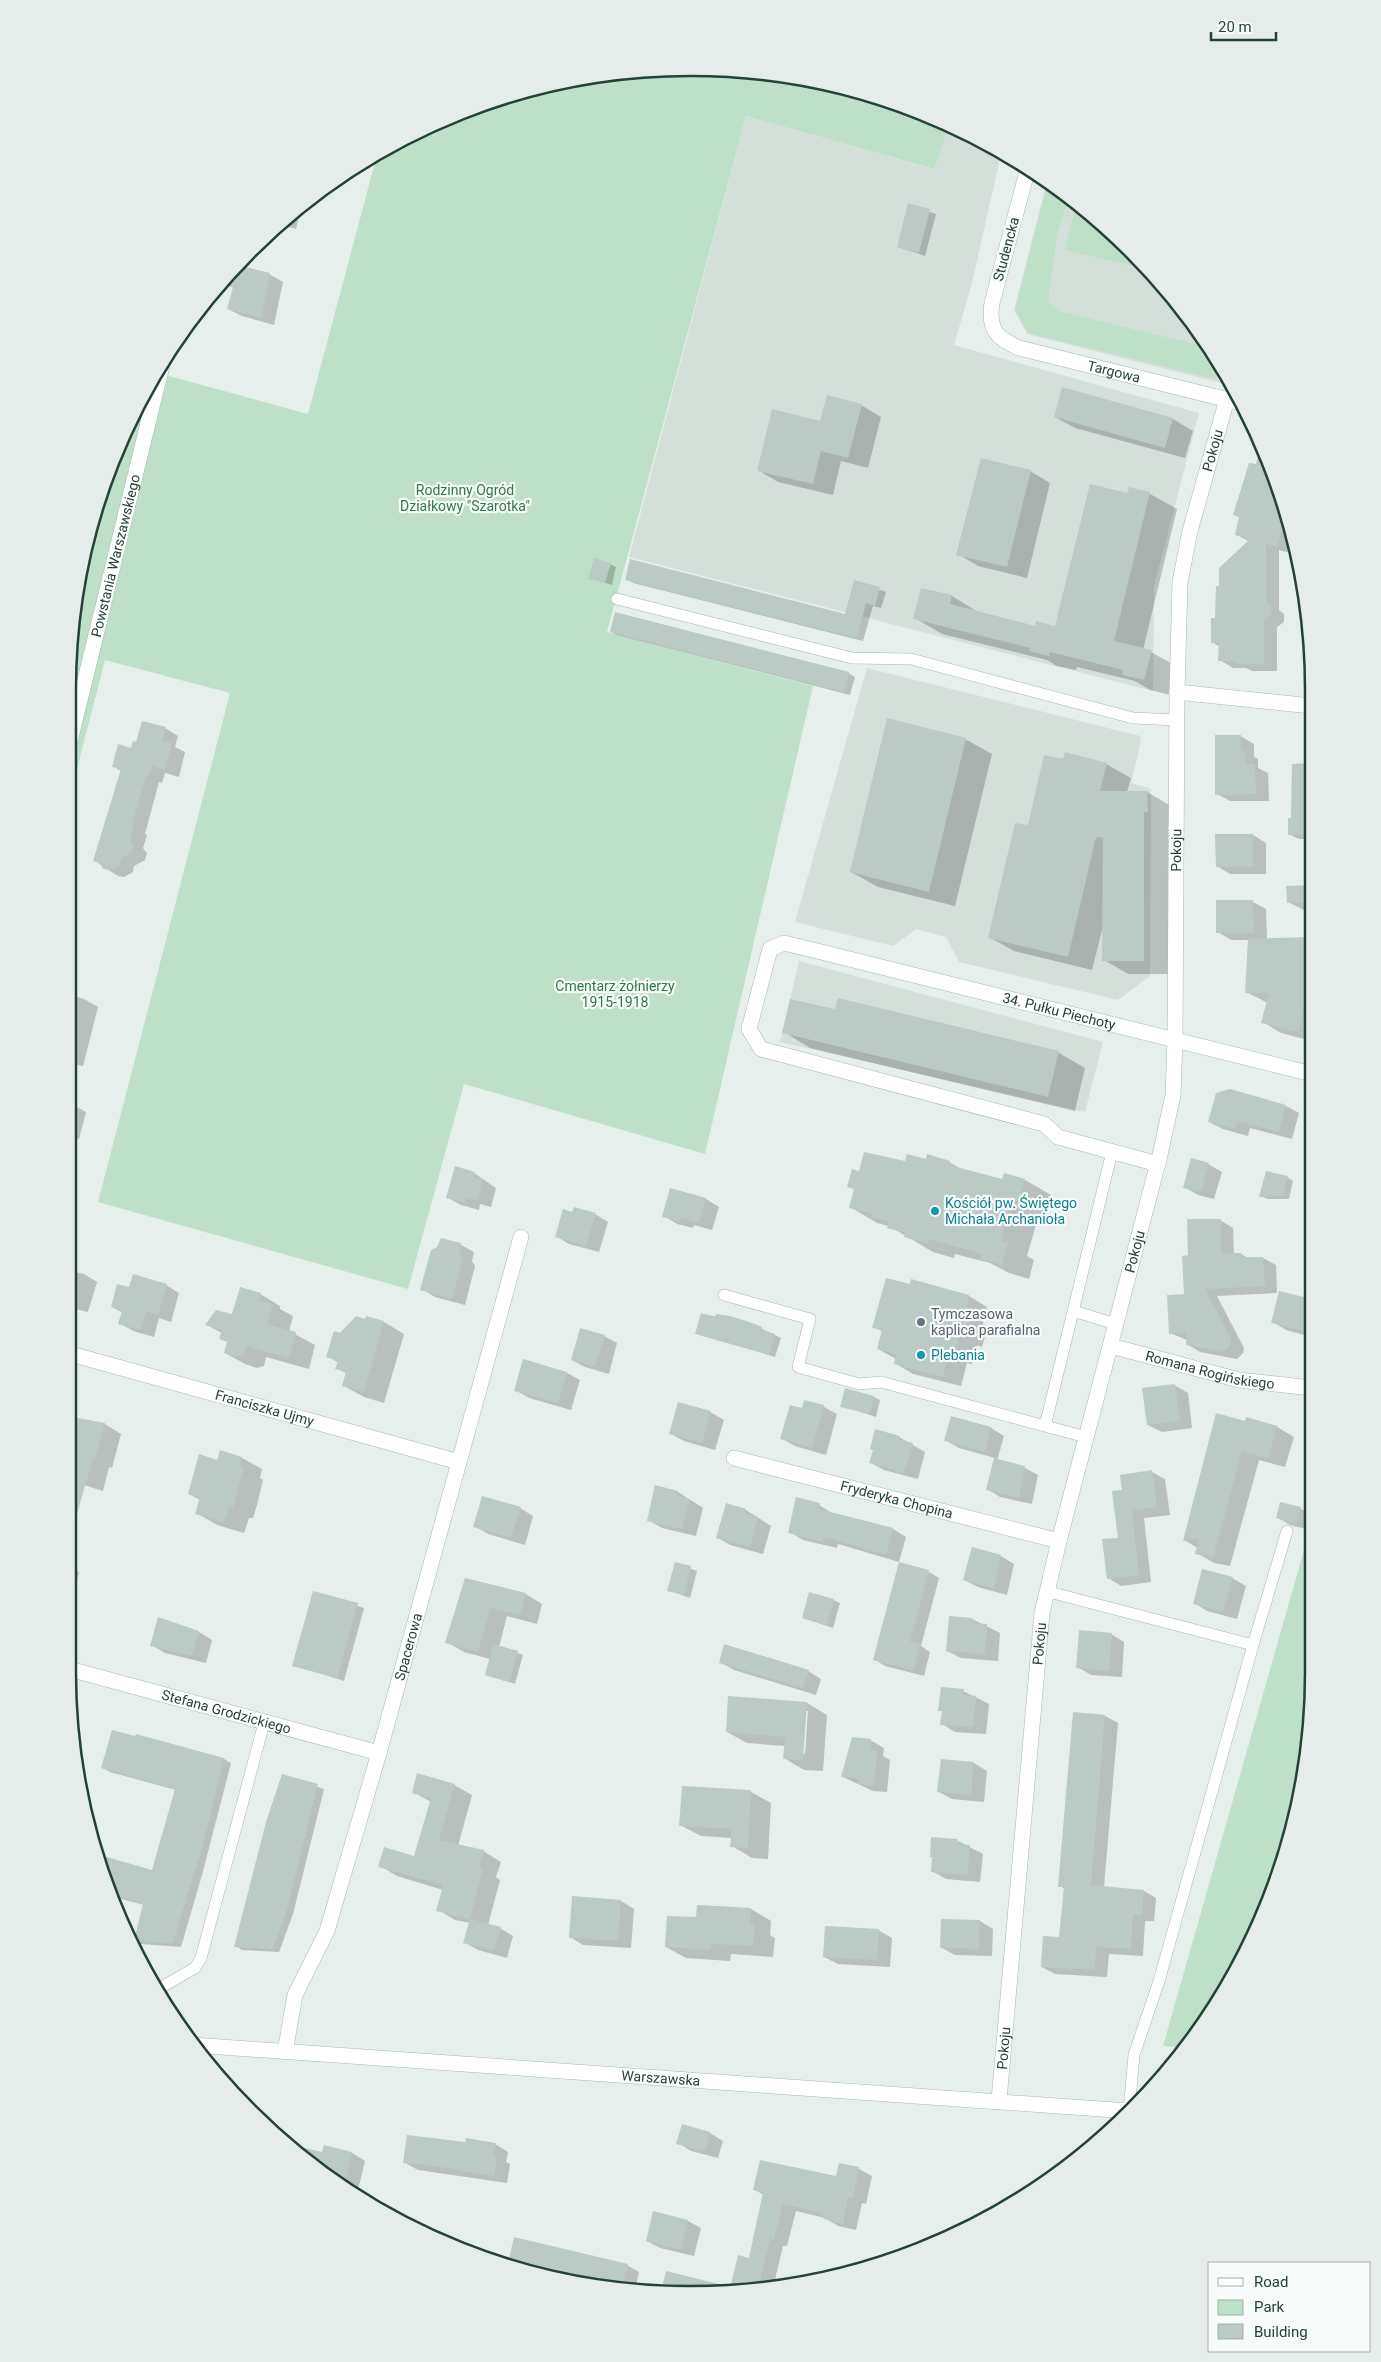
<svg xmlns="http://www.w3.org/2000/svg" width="1381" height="2362" font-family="Roboto,sans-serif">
<rect width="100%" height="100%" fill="#e6efeb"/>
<path fill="#d4dfda" d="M746 116 933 169 949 126 1001 154 972 283 954 345 1199 413 1154 586 1153 691 629 557Z
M1047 181 1131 250 1230 379 1233 386 1027 334 1014 310Z
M867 668 1140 736 1141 740 1131 783 1151 789 1150 976 1118 1000 959 962 946 937 916 929 893 946 795 922Z
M799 961 1103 1042 1085 1112 780 1042Z"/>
<path fill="#bfe0c8" d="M690 68 812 79 929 115 949 126 934 169 746 116 607 632 813 686 705 1154 464 1084 408 1289 98 1202 230 693 105 660 69 800V649L101 490 158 373 308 414 377 155 452 115 569 80Z
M1048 182 1068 199 1057 235 1048 302 1062 312 1204 346 1221 367 1215 379 1028 333 1015 310Z
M1076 205 1131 250 1146 269 1065 250Z
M1312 1522V1713L1281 1871 1209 2017 1185 2048 1163 2046Z"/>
<path fill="#0003" fill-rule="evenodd" d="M909 205 936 214 925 256 898 247Z
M301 208 296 229 281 225Z
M237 266 269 274 283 282 274 325 242 316 228 309 234 288 226 284 229 276Z
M1063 389 1173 419 1193 431 1185 458 1075 428 1055 417Z
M861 405 881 417 868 468 841 461 833 495 778 482 758 470 821 422Z
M1262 450 1281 491 1292 547 1290 553 1279 550V610L1284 614V622L1277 627V671H1252L1246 668H1233L1220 660V647L1212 642 1220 587 1250 542 1237 535 1240 518 1235 515Z
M1030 471 1050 483 1027 578 978 566 958 554Z
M1130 489 1150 494 1177 509 1143 650 1151 652 1178 667 1171 695 1150 690 1135 681 1077 667 1076 670 1057 666 1047 660 942 634 915 618 922 589 952 596 978 612 1036 627 1056 628Z
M610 564 616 567 612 585 590 578Z
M626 579 846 616 855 582 886 592 881 608 873 606 863 641 633 583Z
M611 632 848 673 855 677 850 695 617 635Z
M165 728 178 736 175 747 185 752 179 777 165 773 162 783 159 782 145 834 147 835 143 848 147 853 145 860 134 866 133 872 124 877 118 876 95 861 121 771 113 766 137 744Z
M1240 736 1254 744V757L1258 759V768L1268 773 1269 801H1230L1217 794Z
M965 739 992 754 955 906 878 887 851 872Z
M1064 761 1106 764 1131 778 1127 792H1147L1171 806 1172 825H1168V974H1128L1104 960 1103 926 1092 970 1014 951 989 937 1028 827Z
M1293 765H1312V839H1299L1289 834 1292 819Z
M1253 835 1266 843V874H1230L1217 866Z
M1312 886V914L1288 902V887Z
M1253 902 1266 909 1267 939 1312 938V1041L1281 1033 1263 1022 1268 1003 1246 992 1249 940H1231L1218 932Z
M70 995 84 999 98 1007 83 1066 70 1063Z
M839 999 1059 1053 1085 1068 1075 1111 810 1048 784 1032 836 1011Z
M71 1104 86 1112 79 1139 72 1137 71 1144Z
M1286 1106 1299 1113 1292 1139 1250 1128 1248 1136 1223 1129 1209 1122Z
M927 1160 949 1162 963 1170 1003 1181 1025 1180 1051 1195 1046 1215 1039 1214 1027 1256 1034 1260 1029 1279 1009 1273 990 1263 955 1254 954 1258 933 1252 889 1226 877 1223 850 1207 855 1190 849 1186 860 1173 906 1162Z
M1208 1164 1222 1172 1214 1199 1198 1195 1185 1187Z
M474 1173 496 1188 491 1207 480 1204 479 1210 461 1205 448 1198Z
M1287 1177 1293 1181 1289 1199H1267L1261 1196Z
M706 1199 719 1207 712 1230 694 1225 693 1228 677 1224 664 1216Z
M71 1207 75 1210 71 1225Z
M573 1214H595L608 1222 599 1252 569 1244 556 1236Z
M1220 1220 1233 1228 1234 1254H1241L1248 1258H1263L1276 1265 1277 1293 1217 1296 1244 1348 1243 1353 1237 1359 1200 1352 1187 1344V1340L1170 1333 1185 1296 1189 1256Z
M441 1239 461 1245 474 1252 472 1261 475 1266 465 1305 435 1297 422 1289Z
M71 1271 84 1274 97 1282 88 1312 71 1308Z
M912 1281 969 1296 987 1307 983 1324 988 1327 982 1347 977 1345 972 1364 967 1363 961 1386 913 1374 895 1363 896 1359 878 1349 883 1332 874 1327 910 1285Z
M166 1285 179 1293 171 1322 159 1318 154 1337 133 1331 120 1323 123 1313 112 1307 130 1289Z
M1280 1293 1312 1301V1337L1286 1330 1273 1322Z
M260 1294 280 1306V1309L293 1316 289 1331 315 1345 309 1369 266 1357 264 1366 257 1368 245 1364 225 1353 228 1343 222 1333 207 1325 233 1315Z
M702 1314 749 1323 781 1338 775 1357 697 1333Z
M367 1318 384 1322 404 1334 384 1403 364 1397 344 1386 347 1374 337 1368 339 1363 327 1356 341 1334Z
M604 1336 617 1343 609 1374 585 1367 572 1360Z
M567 1373 580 1380 571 1410 529 1398 516 1390Z
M1174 1385 1188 1393 1192 1428 1162 1432 1148 1425Z
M874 1397 880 1400 876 1417 842 1406Z
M805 1402 824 1407 837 1414 826 1455 795 1446 782 1439 803 1409Z
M710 1412 724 1420 715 1450 684 1441 671 1434Z
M952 1417 991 1428 1004 1436 997 1461 1025 1468 1038 1475 1032 1504 1000 1497 987 1489 995 1458 959 1448 945 1440Z
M72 1418 105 1424 121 1434 112 1468 109 1467 103 1491 84 1485 72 1479V1458L75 1448 72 1447Z
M1247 1419 1277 1427 1294 1437 1285 1467 1259 1460 1230 1566 1214 1563 1197 1553 1198 1548 1184 1540Z
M899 1437 925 1452 918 1479 884 1470 871 1463 874 1450Z
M221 1452 242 1458 262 1469 260 1478 263 1480 257 1505 253 1518H249L244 1533 217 1525 197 1513 200 1500 189 1494 218 1461Z
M1152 1472 1165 1479 1170 1515 1144 1518 1151 1582 1121 1586 1108 1578 1120 1539 1123 1491Z
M656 1486 678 1492 703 1508 696 1536 662 1528 648 1520Z
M727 1504 746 1510 771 1526 763 1554 730 1545 717 1537Z
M1281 1504 1301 1509 1312 1515 1310 1530 1290 1525 1277 1517Z
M819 1505 832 1513 893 1529 906 1537 899 1562 838 1544 837 1548 803 1540 790 1532Z
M520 1508 533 1516 525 1545 488 1534 475 1526Z
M1001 1556 1014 1564 1007 1595 978 1587 964 1580Z
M676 1563 697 1571 690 1598 668 1590Z
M72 1568 79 1572 72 1599Z
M929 1572 939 1578 921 1646 930 1652 924 1676 885 1666 874 1659Z
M1232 1578 1246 1586 1237 1619 1207 1611 1194 1603Z
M466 1580 526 1594 542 1604 537 1624 507 1616 499 1647 523 1655 515 1684 486 1675 490 1659 464 1652 447 1642Z
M314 1592 364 1608 344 1681 294 1665Z
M833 1600 840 1603 833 1628 803 1618Z
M159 1619 199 1632 212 1640 206 1663 165 1653 152 1645Z
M972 1619 1000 1633 998 1661 961 1658 947 1651Z
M1111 1634 1124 1642 1122 1677 1091 1675 1077 1667Z
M720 1662 808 1671 821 1679 816 1695 734 1670Z
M963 1691 989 1704 986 1734 955 1732 942 1724 943 1712 939 1710Z
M807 1703 827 1715 823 1771 804 1770 784 1758 785 1746 747 1743 727 1732ZM805 1711H808L805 1754H802Z
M1074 1714 1105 1716 1118 1723 1104 1887 1144 1891 1156 1898 1154 1921H1145L1143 1956 1109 1954 1107 1977 1055 1974 1042 1967 1060 1938 1065 1889 1060 1886Z
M137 1735 224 1759 231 1763 202 1875 181 1947 141 1944 134 1940 144 1905 111 1896 100 1871H153L176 1790 110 1772 103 1768Z
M870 1740 884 1748 883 1756 890 1760 887 1792 873 1791 843 1777Z
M942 1760 974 1763 987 1771 984 1802 952 1799 939 1792Z
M282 1776 324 1789 293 1914 279 1952 242 1950 236 1946Z
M454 1785 472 1795 458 1846 483 1851 501 1862 496 1877 500 1880 488 1925 500 1928 513 1936 507 1958 478 1950 464 1942 470 1923 455 1920 438 1910 443 1890 397 1876 380 1866 414 1858 431 1802 413 1792Z
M751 1792 771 1803 768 1859 752 1858 732 1846V1838L701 1836 680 1825Z
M956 1840 983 1854 980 1882 946 1879 932 1871Z
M621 1901 634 1909 631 1948 583 1945 570 1937Z
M751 1909 771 1921 770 1935 775 1938 773 1957 731 1954 730 1961 686 1958 666 1947 698 1919Z
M980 1921 993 1929 992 1956 955 1955 942 1948Z
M878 1930 892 1938 890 1967 838 1964 824 1957Z
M710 2133 723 2141 718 2158 691 2151 678 2143Z
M466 2144H495L508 2152 506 2162 510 2164 507 2183 418 2170 405 2163Z
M291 2146 323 2154 325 2147 352 2153 365 2161 358 2190 343 2188Z
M840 2164 859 2169 872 2176 866 2204 862 2203 856 2230 838 2226 825 2218 796 2211 787 2246H783L773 2288 745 2291 732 2284 750 2259 764 2195 755 2190 837 2177Z
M688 2221 701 2228 694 2256 660 2248 647 2241Z
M515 2239 627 2265 639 2272 635 2290 609 2289 529 2273 509 2266Z"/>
<path fill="#bbcac4" d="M908 203 930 209 919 253 897 247Z
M238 265 270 273 261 318 227 309 233 287 222 284Z
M1062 387 1173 418 1165 448 1054 417Z
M827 395 862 404 848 458 821 451 813 484 757 471 772 409 820 421Z
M1260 446 1281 491 1286 516 1277 547 1266 544V601L1271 605V614L1264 619V664H1237L1233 661H1218L1219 643H1211V618H1215L1216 586H1219V568L1250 539 1235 535 1239 517 1233 515 1249 463 1256 464Z
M981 458 1031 470 1007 567 956 555Z
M1090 484 1127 493 1129 487 1150 492 1114 641 1152 650 1144 680 1122 675 1123 670 1050 652 1049 656 1029 651 1030 648 913 619 921 588 952 595 950 604 1035 626 1036 621 1055 626Z
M594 558 611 563 605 583 588 579Z
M630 559 845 614 854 580 880 587 875 606 866 603 857 638 625 580Z
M615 612 849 672 844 692 610 632Z
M887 718 966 738 929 892 850 872Z
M142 721 166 727 162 741 172 743 165 770 152 766 149 776H146L132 825 134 826 130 840 134 845 132 852 121 859 120 865 110 870 103 869 100 863 93 861 121 769 112 767 118 744 131 748 133 741 136 742Z
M1215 735H1241V751L1245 750 1246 764H1255L1256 794 1215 795Z
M1065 752 1107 763 1100 791H1147L1148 812H1144V961H1102L1103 838 1096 837 1068 957 988 938 1015 823 1028 825 1044 755 1063 759Z
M1312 763V781H1310L1312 834 1288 835V818H1291L1292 764Z
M1215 834H1253V867H1216Z
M1312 885V902L1287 903 1286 886Z
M1216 900H1253L1254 933H1216Z
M1309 937 1312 981 1298 1032 1261 1023 1269 993H1245L1248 939Z
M838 998 1059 1051 1048 1097 782 1033 790 999 835 1009Z
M1230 1089 1286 1105 1279 1132 1237 1121 1235 1129 1208 1122 1216 1093Z
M864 1152 905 1161 907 1154 926 1159 927 1154 950 1161 949 1165 1002 1179 1004 1173 1025 1179 1019 1201 1012 1199 1001 1241 1008 1243 1002 1265 980 1259 982 1254 929 1239 928 1243 904 1237 906 1233 887 1228 889 1221 872 1217 873 1214 849 1208 854 1189 847 1187 852 1169 859 1171Z
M1191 1158 1209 1163 1201 1192 1183 1188Z
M455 1166 475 1172 473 1177 483 1179 478 1200 467 1198 465 1203 446 1198Z
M1266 1171 1288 1176 1283 1196 1259 1197Z
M670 1188 706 1198 699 1223 681 1218 679 1222 662 1217Z
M574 1207 596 1213 586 1246 555 1237 563 1209 572 1212Z
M1187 1219H1221V1253H1241L1242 1257H1263L1265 1286 1205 1289 1231 1339 1230 1346 1223 1352 1186 1345V1333L1169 1334 1167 1295 1184 1294 1182 1256 1188 1255Z
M441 1238 461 1243 459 1253 463 1258 452 1299 420 1290 431 1250 437 1247Z
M133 1274 167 1284 158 1315 146 1311 141 1330 118 1324 122 1311 111 1307 117 1284 129 1287Z
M886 1278 910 1284 911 1279 969 1295 965 1314 970 1315 964 1337 959 1336 954 1355 949 1354 943 1377 894 1364 896 1354 877 1349 882 1330 872 1328Z
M240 1287 261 1293 259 1300 273 1304 267 1324 296 1332 289 1358 246 1346 244 1355 236 1357 224 1353 227 1342 219 1339 222 1330 205 1325 216 1310 232 1314Z
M1279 1291 1312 1299V1318L1309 1332 1271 1323Z
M701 1313 715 1317 716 1314 730 1316 749 1322 762 1327 761 1330 775 1334 769 1355 695 1334Z
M356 1316 365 1319 366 1316 384 1321 364 1392 342 1386 346 1372 335 1369 338 1361 326 1357 334 1331 340 1333Z
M580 1328 605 1335 595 1367 571 1360Z
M523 1359 567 1372 558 1403 514 1391Z
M1175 1384 1180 1421 1147 1425 1142 1388Z
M845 1388 874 1396 869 1414 840 1407Z
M804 1400 824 1405 812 1448 780 1439 790 1405 802 1408Z
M678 1402 711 1411 702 1443 669 1434Z
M1216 1413 1245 1421 1246 1417 1277 1426 1268 1458 1242 1451 1213 1558 1195 1554 1199 1538 1183 1541Z
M951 1416 991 1427 985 1452 944 1441Z
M72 1417 105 1423 95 1459 93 1458 77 1514 72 1513Z
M875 1429 900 1436 898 1439 913 1443 904 1473 869 1463 873 1450 870 1449Z
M220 1450 242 1457 240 1466 244 1468 233 1507H229L224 1522 195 1514 200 1497 188 1494 199 1454 217 1460Z
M994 1458 1025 1466 1019 1498 986 1490Z
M1152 1470 1157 1507 1132 1511 1139 1575 1107 1579 1102 1539 1118 1538 1112 1491 1122 1490 1120 1475Z
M655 1485 678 1491 677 1496 690 1499 682 1529 647 1521Z
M482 1496 521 1507 511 1538 473 1527Z
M796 1497 820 1503 819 1509 893 1528 886 1555 825 1537 823 1542 788 1533Z
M1280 1502 1301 1507 1297 1524 1276 1518Z
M726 1503 746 1509 745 1513 758 1517 750 1547 716 1538Z
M972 1547 1001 1555 994 1589 963 1580Z
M675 1562 691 1566 684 1595 667 1591Z
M899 1562 929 1570 910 1642 920 1644 913 1671 873 1660Z
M1202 1569 1233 1577 1223 1612 1193 1604Z
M465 1578 526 1593 520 1615 490 1608 478 1652 445 1643Z
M313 1591 358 1603 337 1678 292 1666Z
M809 1592 834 1599 827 1625 802 1618Z
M949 1616 972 1618 974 1623 987 1624 985 1654 946 1651Z
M158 1617 199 1631 192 1656 150 1646Z
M1079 1630 1112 1633 1109 1671 1076 1668Z
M493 1644 518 1651 509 1682 485 1675Z
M724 1644 809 1670 803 1688 719 1663Z
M941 1687 964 1689 963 1694 976 1696 973 1727 940 1725 942 1711H938Z
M728 1696 807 1702 803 1760 783 1759 785 1737 726 1732Z
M1073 1712 1105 1715 1091 1885 1144 1890 1142 1915 1133 1914 1131 1949 1096 1947 1095 1970 1041 1967 1043 1936 1059 1937 1064 1887H1058Z
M112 1730 135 1736 136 1734 224 1758 204 1841 173 1943 134 1941 143 1904 110 1894 100 1871 96 1854 152 1870 175 1789 101 1768Z
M852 1737 871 1739 870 1750 877 1751 874 1786 859 1784V1779L841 1777Z
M941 1759 974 1762 971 1795 937 1792Z
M417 1773 455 1784 439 1840 484 1850 479 1867 483 1868 470 1919 436 1911 443 1885 378 1867 384 1847 414 1856 431 1798 412 1793Z
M282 1774 318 1784 287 1910 273 1949 234 1947 266 1822Z
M682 1786 751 1790 748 1848 730 1847 732 1829 679 1826Z
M931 1837 957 1839 958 1844 970 1845 967 1875 931 1872 932 1857H930Z
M572 1896 621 1900 618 1941 569 1938Z
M697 1905 751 1908 750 1924 755 1925 753 1946 711 1944 710 1950 665 1947 667 1916 696 1917Z
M470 1919 501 1927 494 1951 463 1943Z
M941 1919 980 1920 979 1949 940 1948Z
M825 1926 879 1929 877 1960 823 1957Z
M682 2124 710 2132 705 2151 676 2144Z
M407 2135 465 2142 466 2138 496 2143 493 2155 497 2156 494 2176 435 2166 403 2163Z
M289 2144 322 2152 324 2145 352 2152 345 2184 334 2181Z
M760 2160 836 2176 839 2163 859 2167 853 2198 848 2197 843 2224 824 2219 821 2213 783 2204 774 2240 770 2239 758 2290H755L731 2284 738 2255 749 2258 763 2192 753 2190Z
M653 2211 688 2220 681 2250 646 2241Z
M514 2237 628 2264 622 2290 566 2281 567 2277 508 2263Z
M666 2271 723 2285 722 2293 661 2291Z"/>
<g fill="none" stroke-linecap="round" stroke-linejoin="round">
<defs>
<path id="lane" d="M617 599 852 658 911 659 1133 718 1177 720
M724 1295 810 1319 798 1367 859 1384 881 1382 1086 1437
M1073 1311 1116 1324
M1045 1426 1112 1152
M1049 1592 1253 1645 1287 1531
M158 1989 195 1968 201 1958 264 1723
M1129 2111 1134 2055 1159 1981 1253 1645"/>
<g id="street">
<path id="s1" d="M1028 168 992 303C988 329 996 338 1019 348L1241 403"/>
<path d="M1177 692 1312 706"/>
<path id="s2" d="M69 745 162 366"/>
<path id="s3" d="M1158 1164 1058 1137 1044 1124 761 1049 749 1029 770 949 784 943 805 948 1312 1074"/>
<path id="s4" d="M1111 1346 1239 1380 1312 1388"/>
<path id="s5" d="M71 1354 459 1462"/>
<path id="s6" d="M734 1458 1059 1541"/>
<path id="s7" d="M73 1670 379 1753"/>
<path id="s8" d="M285 2052 295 1995 327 1931 379 1753 521 1237"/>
<path id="s9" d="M999 2100 1042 1613 1059 1541 1160 1155 1173 1095 1175 1040 1177 692 1180 582 1190 531 1227 399"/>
</g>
<g id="secondary">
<path id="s10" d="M193 2045 1129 2111"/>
</g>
</defs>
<use href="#lane" stroke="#a8b8b2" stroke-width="12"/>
<use href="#street" stroke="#a8b8b2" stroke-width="16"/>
<use href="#secondary" stroke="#a4bbb3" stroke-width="16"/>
<use href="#lane" stroke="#fff" stroke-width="11"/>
<use href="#street" stroke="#fff" stroke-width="15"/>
<use href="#secondary" stroke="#fff" stroke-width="15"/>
</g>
<g fill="#0f9aa8" stroke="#f7fbf9" stroke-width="2">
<circle cx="935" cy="1211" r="5"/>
<circle cx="921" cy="1355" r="5"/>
</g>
<circle fill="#6b7280" stroke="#f7fbf9" stroke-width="2" cx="921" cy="1322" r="5"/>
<g text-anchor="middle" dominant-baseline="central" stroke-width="4.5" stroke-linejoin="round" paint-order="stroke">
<g font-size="14" fill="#24423a" stroke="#f7fbf9">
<text transform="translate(1006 249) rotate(-75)">Studencka</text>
<text stroke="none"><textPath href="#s1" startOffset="296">Targowa</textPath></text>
<text stroke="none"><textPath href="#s9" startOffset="1672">Pokoju</textPath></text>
<text stroke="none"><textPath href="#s2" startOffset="195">Powstania Warszawskiego</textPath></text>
<text stroke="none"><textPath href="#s9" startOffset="1268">Pokoju</textPath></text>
<text stroke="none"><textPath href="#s3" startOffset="820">34. Pułku Piechoty</textPath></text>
<text stroke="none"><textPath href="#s9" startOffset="862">Pokoju</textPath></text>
<text stroke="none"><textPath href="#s4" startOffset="102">Romana Rogińskiego</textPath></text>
<text stroke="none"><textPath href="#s5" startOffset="201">Franciszka Ujmy</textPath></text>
<text stroke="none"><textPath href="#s6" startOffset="168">Fryderyka Chopina</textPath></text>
<text stroke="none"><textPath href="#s9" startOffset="458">Pokoju</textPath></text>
<text stroke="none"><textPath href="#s8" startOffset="425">Spacerowa</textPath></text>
<text stroke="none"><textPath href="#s7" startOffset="159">Stefana Grodzickiego</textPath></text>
<text stroke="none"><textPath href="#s9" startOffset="52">Pokoju</textPath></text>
<text stroke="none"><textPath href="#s10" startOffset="469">Warszawska</textPath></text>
</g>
<g font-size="14" fill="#2d7a4b" stroke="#f7fbf9">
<text x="465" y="490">Rodzinny Ogród<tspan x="465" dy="16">Działkowy "Szarotka"</tspan></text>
<text x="615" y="986">Cmentarz żołnierzy<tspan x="615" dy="16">1915-1918</tspan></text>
</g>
<g font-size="14" fill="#0d838f" stroke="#f7fbf9" text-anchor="start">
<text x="945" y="1203">Kościół pw. Świętego<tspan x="945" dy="16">Michała Archanioła</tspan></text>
<text x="931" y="1355">Plebania</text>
</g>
<g font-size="14" fill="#5b616d" stroke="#f7fbf9" text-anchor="start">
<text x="931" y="1314">Tymczasowa<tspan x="931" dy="16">kaplica parafialna</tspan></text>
</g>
</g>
<path d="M0 0H1381V2362H0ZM690 76H691A614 614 0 0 1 1305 690V1672A614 614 0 0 1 691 2286H690A614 614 0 0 1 76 1672V690A614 614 0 0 1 690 76Z" fill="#e6ecea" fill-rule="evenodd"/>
<path fill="none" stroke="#24423a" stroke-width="2.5" d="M690 76H691A614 614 0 0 1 1305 690V1672A614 614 0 0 1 691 2286H690A614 614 0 0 1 76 1672V690A614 614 0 0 1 690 76Z"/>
<rect x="1208" y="2262" width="162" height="90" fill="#f7fbf9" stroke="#a3b1ad"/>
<rect x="1218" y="2278" width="25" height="8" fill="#ffffff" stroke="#a3b1ad"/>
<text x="1254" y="2287" font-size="15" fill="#24423a">Road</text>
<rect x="1218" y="2300" width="25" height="15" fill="#bfe0c8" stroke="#a3b1ad"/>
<text x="1254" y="2312" font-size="15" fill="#24423a">Park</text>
<rect x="1218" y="2324" width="25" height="15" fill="#bbcac4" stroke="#a3b1ad"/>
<text x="1254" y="2337" font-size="15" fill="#24423a">Building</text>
<path d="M1211 32v8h65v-8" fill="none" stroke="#24423a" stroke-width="2.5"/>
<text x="1218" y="32" font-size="15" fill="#24423a" stroke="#f7fbf9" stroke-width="4" paint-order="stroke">20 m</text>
</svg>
